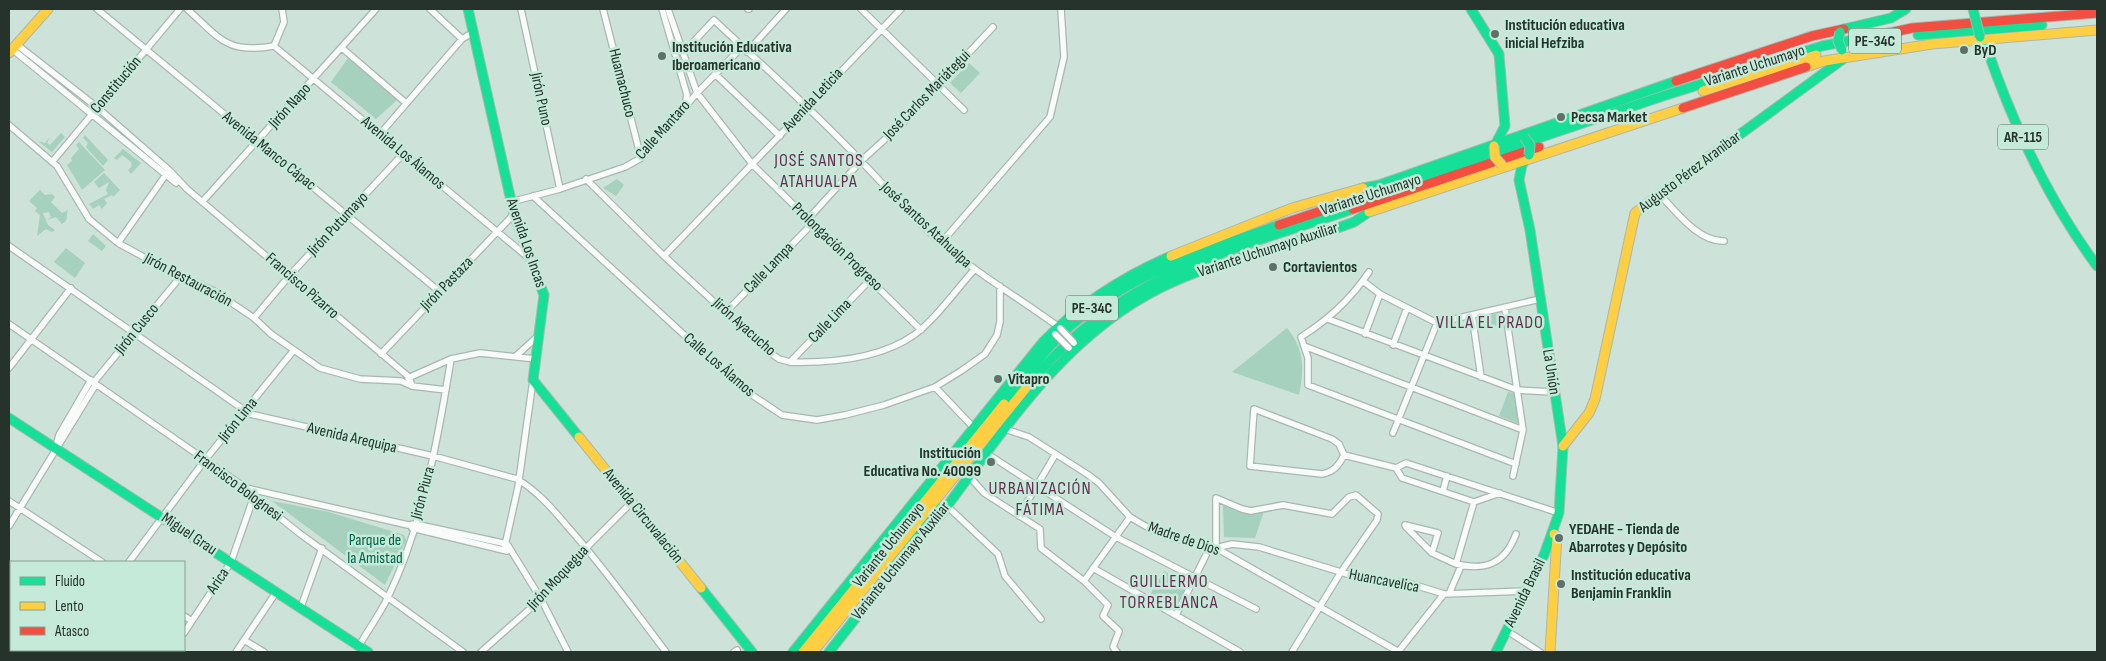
<svg xmlns="http://www.w3.org/2000/svg" width="2106" height="661" font-family="'Sofia Sans Condensed',sans-serif">
<rect width="100%" height="100%" fill="#cde2d8"/>
<path fill="#a5d1be" d="M348 58 397 100 376 119 331 82Z
M969 63 980 73 961 93 950 83Z
M61 133 65 137 52 152 38 141 45 143 50 137 47 143 50 145Z
M85 135 108 160 103 166 86 147 88 143 83 138Z
M79 142 105 170 82 190 67 165 72 161 71 158 79 149 76 145Z
M123 149 141 163 131 174 128 170 132 166 131 162 122 155 117 160 114 158Z
M104 173 120 190 113 197 112 195 104 199 107 203 102 209 99 205 93 209 89 204 108 194 106 190 109 182 99 188 94 182Z
M617 179 624 185 616 196 603 188Z
M40 190 45 195 52 194 55 197 51 202 62 213 68 210C65 215 70 219 62 224L56 217 47 220 51 217 49 212 43 213 48 225 55 230 52 232 46 229 37 236 40 215 35 211 37 208 29 201Z
M93 234 106 246 102 251 88 241Z
M66 248 85 263 75 278 54 262Z
M1500 313 1505 324 1479 329 1477 318Z
M1287 328C1305 350 1304 369 1299 395L1232 372Z
M1508 392 1516 394 1520 424 1499 416Z
M272 501 329 512 404 535 406 541 385 585Z
M1223 504 1250 514 1264 511 1255 538 1224 537Z
M1164 571 1188 583 1175 608 1150 595Z"/>
<g fill="none" stroke-linecap="round" stroke-linejoin="round">
<defs>
<path id="street" d="M97 9 440 292
M187 9C221 39 226 54 274 46
M430 9 462 39
M521 9 560 189
M603 9 641 158
M662 9 687 95 685 105
M668 9 697 93 753 165 921 330
M748 9H749
M861 9 964 110
M16 44 98 108 169 170 187 189 409 377 412 386
M274 46 530 259
M274 46 284 22 282 9
M342 48 406 103
M12 49 176 183
M747 52 786 9
M683 53 714 20C763 66 814 111 860 160 887 188 911 216 940 242 977 274 1021 299 1060 328
M715 74 780 136
M9 125 57 166 89 219 118 243 162 267 214 291 254 318 271 334 320 368 360 379 401 381 412 386 446 390
M380 134 462 39 472 33
M52 162 180 9
M586 179 664 256 765 349 779 359 790 362C830 363 880 359 914 335 935 320 956 290 974 270
M1659 194C1676 211 1698 242 1724 241
M533 196 743 389 782 415 817 420 845 415 884 405 935 387 961 371 985 354 997 335 1000 322V286
M202 202 376 9
M511 202 560 189 625 167 641 158 697 93 742 47
M808 219 861 161 905 121 993 27
M118 243 167 173
M941 243 1050 117 1064 57 1061 9
M9 246 250 414 433 456 517 479C537 491 552 508 567 526 603 566 634 610 666 652
M664 256 901 9
M1369 272C1350 300 1329 319 1301 337L1308 358V385L1516 464
M1363 281 1380 294 1437 323 1540 299
M1505 308 1523 430 1513 476
M726 312 812 224
M1472 315 1481 377
M254 318 290 275 404 153
M1328 319 1517 390 1553 392
M9 324 246 488 254 497 299 533 463 652
M1365 334 1380 294
M1393 345 1407 308
M1304 346 1523 430
M381 354 514 214
M516 356 538 336
M790 362 870 280
M9 368 71 288
M408 378 451 359 480 353 536 359
M94 382 181 276
M935 387 974 428
M1005 429 1029 437 1087 474 1099 483 1130 517 1152 530 1169 537 1216 548 1399 652
M1393 433 1437 323
M56 446 59 435 91 380
M986 453 1116 537 1256 609
M1344 455C1339 465 1334 472 1322 474L1250 466 1254 409 1332 439 1339 444 1344 455 1396 468 1406 463 1559 513
M1396 468 1402 478 1474 502 1500 493
M968 475 984 493 1040 529 1041 548 1084 581 1108 605 1103 616 1119 631 1113 647 1117 652
M246 488 408 525 415 524 507 544 541 599 568 652
M1443 491 1447 476
M9 501 102 562
M947 506 998 554 1005 576 1041 619
M1019 516 1055 455
M9 526 96 384
M412 528 507 551
M1216 548V498L1242 509 1251 511 1283 505 1332 514 1349 497 1356 495 1378 514 1377 520 1341 572 1292 652
M1216 548 1232 544 1259 547 1370 581 1405 582 1444 594 1527 591
M504 550 518 487 533 380
M1432 553 1438 533 1405 525 1406 527 1432 553 1456 564 1474 502
M129 562 205 460 294 350
M1456 564C1485 571 1505 564 1516 534
M1093 568 1240 652
M1084 581 1130 517
M1449 594 1461 566
M9 601 11 603
M301 607 322 548
M1176 615 1210 547
M184 616 192 621
M1507 631 1540 652
M184 633 231 562 254 496
M244 640 264 652
M359 646C368 630 380 614 388 597 423 525 438 438 451 359
M79 650 82 652
M64 652 66 650
M171 652 173 650
M236 652 277 591
M481 652 541 599 587 547 632 502
M734 652 737 650
M1398 652 1444 594"/>
<path id="fast" d="M468 9 514 214 544 295 533 380 579 437
M1471 9 1499 54 1505 126 1495 145
M1844 29 1891 18 1906 9
M1918 35 2042 25
M1984 40C2010 117 2048 200 2097 266
M1709 157 1843 59
M1417 179 1663 96 1822 46 1889 33
M1363 188 1379 185 1676 81
M1026 388C1116 275 1223 253 1353 209
M1004 404C1024 378 1044 350 1068 328 1128 274 1204 251 1279 225
M9 418 368 652
M939 517C1003 432 1062 337 1160 288 1214 261 1275 250 1332 230L1354 222 1369 212
M701 588 752 652
M877 590 940 508
M793 652 1043 342C1080 304 1122 277 1171 256
M829 652 881 586
M1496 652 1544 555 1559 513 1563 446 1530 230 1519 180 1522 165 1527 157"/>
<path id="slow" d="M9 53 48 9
M1806 67 1824 61 1932 44 2097 30
M1703 91 1816 55
M1369 212 1683 108
M1171 256 1292 208 1363 188
M579 437 701 588
M1563 446 1589 413 1595 399 1635 213C1660 193 1686 178 1709 157
M803 652 1004 404
M813 652 1026 388
M1550 652 1557 536 1554 534"/>
<path id="jam" d="M1889 33 1912 28 2097 13
M1676 81 1812 36 1844 29
M1683 108 1806 67
M1353 209 1539 147
M1279 225 1417 179"/>
</defs>
<use href="#street" stroke="#a8b8b1" stroke-width="8"/>
<use href="#fast" stroke="#a8b8b1" stroke-width="11"/>
<use href="#slow" stroke="#a8b8b1" stroke-width="11"/>
<use href="#jam" stroke="#a8b8b1" stroke-width="11"/>
<use href="#street" stroke="#f8fbf9" stroke-width="5.5"/>
<use href="#fast" stroke="#16e098" stroke-width="9"/>
<use href="#slow" stroke="#ffcf43" stroke-width="9"/>
<use href="#jam" stroke="#f24e42" stroke-width="9"/>
<defs>
<path id="street-bridge" d="M1060 328 1074 343
M1055 334 1069 348"/>
<path id="fast-bridge" d="M1973 9 1980 37
M1840 32 1838 41 1842 50
M1524 137 1530 145 1529 155"/>
<path id="slow-bridge" d="M1494 146 1495 157 1502 165"/>
</defs>
<use href="#street-bridge" stroke="#a8b8b1" stroke-width="8" stroke-linecap="butt"/>
<use href="#fast-bridge" stroke="#a8b8b1" stroke-width="11" stroke-linecap="butt"/>
<use href="#slow-bridge" stroke="#a8b8b1" stroke-width="11" stroke-linecap="butt"/>
<use href="#street-bridge" stroke="#f8fbf9" stroke-width="5.5"/>
<use href="#fast-bridge" stroke="#16e098" stroke-width="9"/>
<use href="#slow-bridge" stroke="#ffcf43" stroke-width="9"/>
</g>
<g fill="#607068" stroke="#c5ead9" stroke-width="2">
<circle cx="1495" cy="34" r="5"/>
<circle cx="1964" cy="50" r="5"/>
<circle cx="662" cy="56" r="5"/>
<circle cx="1561" cy="117" r="5"/>
<circle cx="1273" cy="267" r="5"/>
<circle cx="998" cy="379" r="5"/>
<circle cx="991" cy="462" r="5"/>
<circle cx="1559" cy="538" r="5"/>
<circle cx="1561" cy="584" r="5"/>
</g>
<g text-anchor="middle" dominant-baseline="central" stroke-width="5" stroke-linejoin="round" paint-order="stroke">
<g fill="#c5ead9" stroke="#556a60" stroke-width="1">
<rect x="1849" y="28.5" width="52" height="25" rx="4"/>
<rect x="1998" y="124.5" width="50" height="25" rx="4"/>
<rect x="1066" y="295.5" width="52" height="25" rx="4"/>
</g>
<g font-size="15" font-weight="bold" fill="#25332c">
<text x="1875" y="41">PE-34C</text>
<text x="2023" y="137">AR-115</text>
<text x="1092" y="308">PE-34C</text>
</g>
<g font-size="16" font-weight="bold" fill="#25332c" stroke="#c5ead9" text-anchor="start">
<text x="1505" y="25">Institución educativa<tspan x="1505" dy="18">inicial Hefziba</tspan></text>
<text x="672" y="47">Institución Educativa<tspan x="672" dy="18">Iberoamericano</tspan></text>
<text x="1974" y="50">ByD</text>
<text x="1571" y="117">Pecsa Market</text>
<text x="1283" y="267">Cortavientos</text>
<text x="1008" y="379">Vitapro</text>
<text x="981" y="453" text-anchor="end">Institución<tspan x="981" dy="18">Educativa No. 40099</tspan></text>
<text x="1569" y="529">YEDAHE - Tienda de<tspan x="1569" dy="18">Abarrotes y Depósito</tspan></text>
<text x="1571" y="575">Institución educativa<tspan x="1571" dy="18">Benjamin Franklin</tspan></text>
</g>
<g font-size="16" fill="#25332c" stroke="#c5ead9">
<text transform="translate(1755 66) rotate(-18)">Variante Uchumayo</text>
<text transform="translate(622 83) rotate(76)">Huamachuco</text>
<text transform="translate(116 85) rotate(-50)">Constitución</text>
<text transform="translate(927 95) rotate(-46)">José Carlos Mariátegui</text>
<text transform="translate(541 99) rotate(78)">Jirón Puno</text>
<text transform="translate(813 100) rotate(-47)">Avenida Leticia</text>
<text transform="translate(290 106) rotate(-48)">Jirón Napo</text>
<text transform="translate(663 130) rotate(-48)">Calle Mantaro</text>
<text transform="translate(269 151) rotate(39)">Avenida Manco Cápac</text>
<text transform="translate(403 153) rotate(40)">Avenida Los Álamos</text>
<text transform="translate(1690 172) rotate(-37)">Augusto Pérez Aranibar</text>
<text transform="translate(1371 195) rotate(-18)">Variante Uchumayo</text>
<text transform="translate(338 224) rotate(-47)">Jirón Putumayo</text>
<text transform="translate(926 225) rotate(43)">José Santos Atahualpa</text>
<text transform="translate(526 243) rotate(71)">Avenida Los Incas</text>
<text transform="translate(837 247) rotate(44)">Prolongación Progreso</text>
<text transform="translate(1268 250) rotate(-18)">Variante Uchumayo Auxiliar</text>
<text transform="translate(769 268) rotate(-46)">Calle Lampa</text>
<text transform="translate(188 280) rotate(28)">Jirón Restauración</text>
<text transform="translate(447 284) rotate(-46)">Jirón Pastaza</text>
<text transform="translate(302 286) rotate(41)">Francisco Pizarro</text>
<text transform="translate(830 321) rotate(-46)">Calle Lima</text>
<text transform="translate(744 327) rotate(42)">Jirón Ayacucho</text>
<text transform="translate(137 329) rotate(-51)">Jirón Cusco</text>
<text transform="translate(719 365) rotate(41)">Calle Los Álamos</text>
<text transform="translate(1551 372) rotate(81)">La Unión</text>
<text transform="translate(238 420) rotate(-51)">Jirón Lima</text>
<text transform="translate(352 438) rotate(13)">Avenida Arequipa</text>
<text transform="translate(238 486) rotate(37)">Francisco Bolognesi</text>
<text transform="translate(423 493) rotate(-75)">Jirón Piura</text>
<text transform="translate(643 516) rotate(51)">Avenida Circuvalación</text>
<text transform="translate(189 534) rotate(34)">Miguel Grau</text>
<text transform="translate(1184 539) rotate(19)">Madre de Dios</text>
<text transform="translate(889 545) rotate(-51)">Variante Uchumayo</text>
<text transform="translate(901 561) rotate(-51)">Variante Uchumayo Auxiliar</text>
<text transform="translate(558 578) rotate(-47)">Jirón Moquegua</text>
<text transform="translate(218 581) rotate(-56)">Arica</text>
<text transform="translate(1384 581) rotate(11)">Huancavelica</text>
<text transform="translate(1525 593) rotate(-64)">Avenida Brasil</text>
</g>
<g font-size="16" fill="#006247" stroke="#c5ead9">
<text x="375" y="540">Parque de<tspan x="375" dy="18">la Amistad</tspan></text>
</g>
<g font-size="18" letter-spacing="1" fill="#692c50" stroke="#c5ead9">
<text x="819" y="160">JOSÉ SANTOS<tspan x="819" dy="21">ATAHUALPA</tspan></text>
<text x="1490" y="322">VILLA EL PRADO</text>
<text x="1040" y="488">URBANIZACIÓN<tspan x="1040" dy="21">FÁTIMA</tspan></text>
<text x="1169" y="581">GUILLERMO<tspan x="1169" dy="21">TORREBLANCA</tspan></text>
</g>
</g>
<rect width="2106" height="661" fill="none" stroke="#25332c" stroke-width="20"/>
<rect x="10" y="561" width="175" height="90" fill="#c5ead9" stroke="#85a194"/>
<rect x="20" y="577" width="25" height="8" fill="#16e098" stroke="#85a194"/>
<text x="55" y="586" font-size="15" fill="#25332c">Fluido</text>
<rect x="20" y="602" width="25" height="8" fill="#ffcf43" stroke="#85a194"/>
<text x="55" y="611" font-size="15" fill="#25332c">Lento</text>
<rect x="20" y="627" width="25" height="8" fill="#f24e42" stroke="#85a194"/>
<text x="55" y="636" font-size="15" fill="#25332c">Atasco</text>
</svg>
